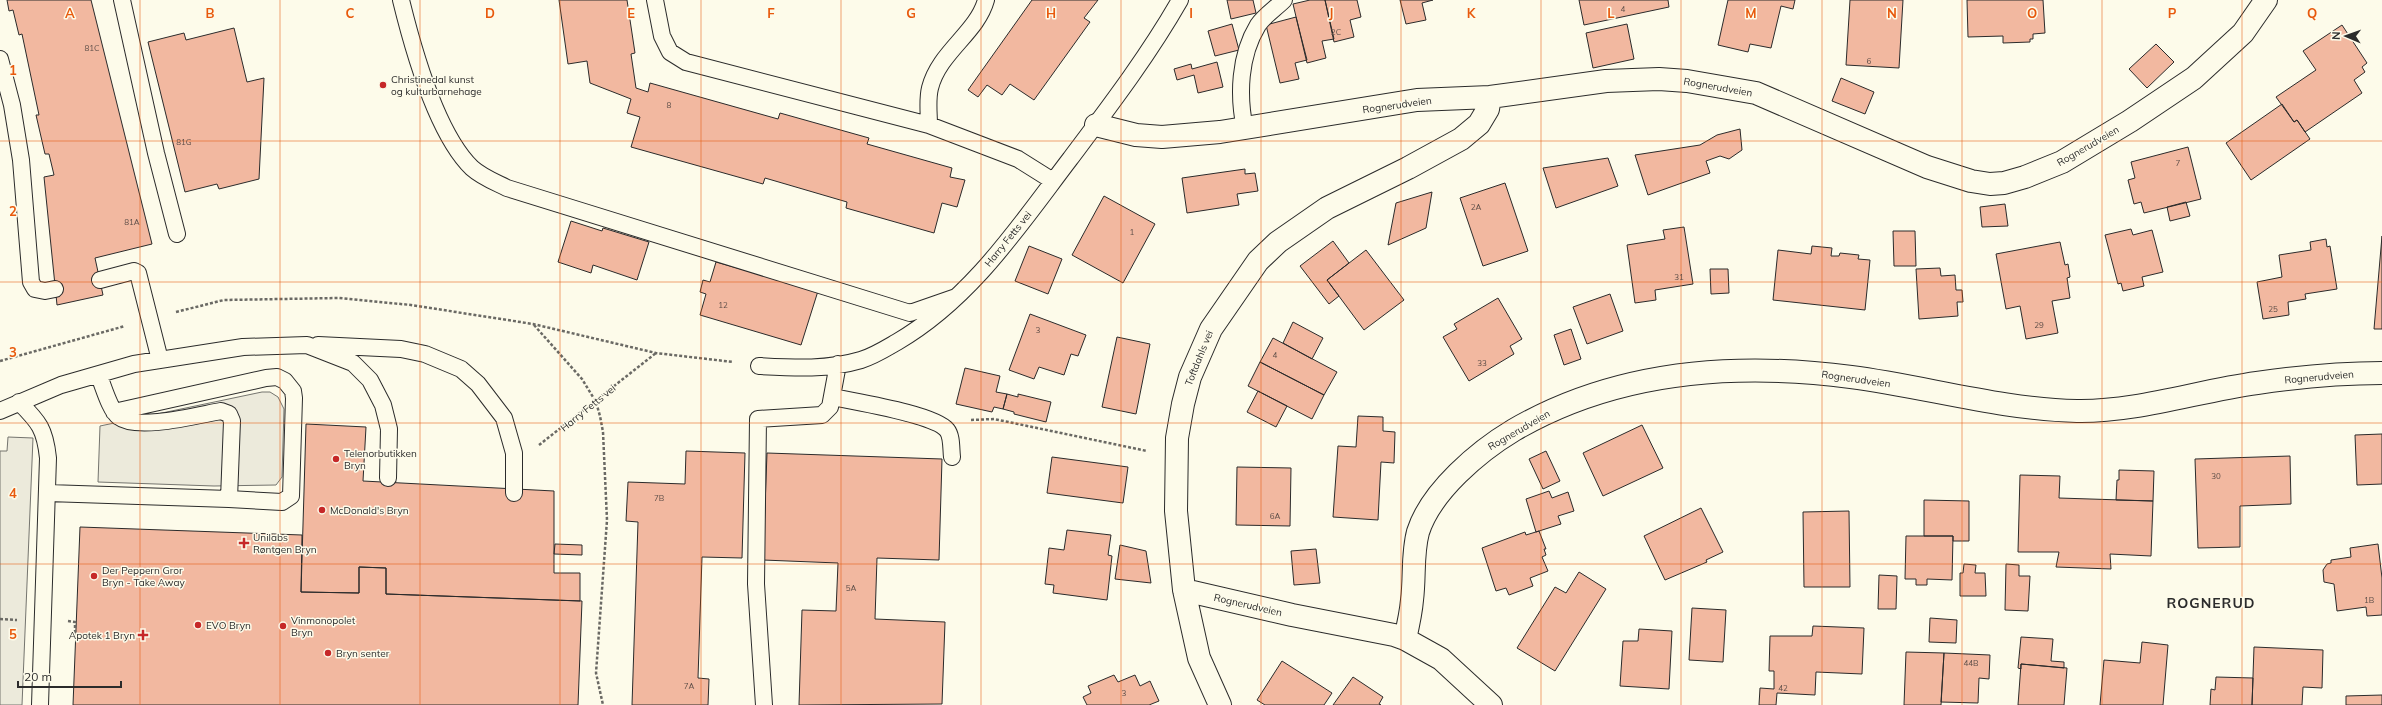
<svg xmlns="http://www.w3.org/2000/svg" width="2382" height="705" font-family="Mulish,sans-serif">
<rect width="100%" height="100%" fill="#fdfbea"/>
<path fill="#eceadb" stroke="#74746e" d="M262 392H270L278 397 284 409 282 477 276 485 214 486 98 482 100 426Z
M8 437 33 438 22 705H0V451H7Z"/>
<path fill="#f2b8a0" stroke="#2b2b2b" d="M7 0H91L152 244 95 258 103 295 57 305 44 177 54 175 49 154H45L36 115H39L22 34 19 35 13 10 9 11Z
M559 0H627L635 53 631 54 636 88 648 92 650 83 778 119 780 113 869 138 867 144 952 168 950 177 965 180 957 207 942 203 934 233 846 208 847 202 765 178 763 184 631 147 640 117 627 113 631 99 590 83 587 61 568 64Z
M1032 0H1098L1084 18 1090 22 1034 100 1010 84 1002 95 987 85 978 97 968 90Z
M1227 0H1253L1256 13 1231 19Z
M1310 0H1325L1334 39 1322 41 1326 58 1307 63 1293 4Z
M1325 0H1357L1361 17 1350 20 1354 37 1334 42Z
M1400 0H1433L1422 3 1426 20 1406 24Z
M1579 0H1668L1669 7 1584 25Z
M1728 0H1795L1793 9 1781 6 1771 48 1750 44 1748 52 1718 45Z
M1850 0H1903L1899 68 1846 65Z
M1967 0H2043L2045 33 2033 34V39H2030V42L2003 43V36L1968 37Z
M1296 17 1307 60 1295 63 1299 79 1280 83 1266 25Z
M1232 24 1239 50 1215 56 1208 31Z
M1627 24 1634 59 1593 68 1586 33Z
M2342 25 2367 63 2362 67 2365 72 2354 80 2362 93 2305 132 2297 120 2294 122 2276 97 2316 70 2303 51Z
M234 28 247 82 264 78 259 179 219 189 217 184 185 192 148 42 184 33 186 40Z
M2156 44 2174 62 2147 88 2129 69Z
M1217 62 1223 87 1198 93 1194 75 1177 80 1174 69 1191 64 1192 69Z
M1841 78 1874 92 1865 114 1832 101Z
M2282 104 2294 122 2297 120 2310 139 2251 180 2226 143Z
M1740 129 1742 150 1729 159 1720 156 1706 161 1710 173 1648 195 1635 155 1700 145 1717 135Z
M2188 147 2201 199 2144 213 2141 202 2134 204 2128 180 2135 178 2131 162Z
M1608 158 1618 186 1556 208 1543 168Z
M1245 169V174L1255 173 1258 191 1237 194 1239 205 1187 213 1182 178Z
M1505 183 1528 251 1483 266 1460 198Z
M1432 192 1426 228 1388 245 1396 203Z
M1104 196 1155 224 1123 283 1072 255Z
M2186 202 2190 216 2170 221 2167 207Z
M2005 204 2008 226 1982 227 1980 207Z
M571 221 602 231 603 228 649 242 637 280 593 265 591 273 558 262Z
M1684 227 1693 284 1655 290 1656 300 1635 303 1627 245 1665 239 1663 230Z
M2131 229 2133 235 2152 230 2163 272 2142 277 2144 286 2123 291 2121 283 2118 284 2105 235Z
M1893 231H1915L1916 266H1894Z
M2382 236V329H2374Z
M2326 239 2327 247 2330 246 2337 289 2305 294 2306 299 2288 302 2289 315 2263 319 2257 282 2282 277 2279 255 2311 250 2310 242Z
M1333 241 1349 263 1327 280 1339 296 1329 304 1300 266Z
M2060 242 2065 265 2068 264 2070 277 2067 278 2070 298 2052 301 2058 333 2026 339 2020 306 2006 309 1996 254Z
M1029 246 1062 259 1048 294 1015 281Z
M1812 246 1832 248 1831 256H1839L1840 253 1859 255 1858 259 1870 260 1865 310 1773 300 1778 250 1811 254Z
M1366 250 1404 300 1364 330 1327 280Z
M716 262 818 291 801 345 700 315 706 294 700 292 703 280 710 282Z
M1940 268 1941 276 1955 275 1956 290H1962L1963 302H1957L1958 316 1919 319 1916 269Z
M1710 269H1728L1729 293 1711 294Z
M1610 294 1623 331 1587 344 1573 307Z
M1498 298 1522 339 1510 346 1514 354 1469 381 1443 337 1457 329 1454 324Z
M1030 314 1086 335 1078 356 1071 354 1064 375 1039 367 1034 379 1009 370Z
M1293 322 1323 338 1312 359 1283 343Z
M1571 329 1581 359 1564 365 1554 335Z
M1117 337 1150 344 1136 414 1102 407Z
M1273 338 1337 372 1324 395 1260 362Z
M1260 362 1324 395 1312 419 1248 386Z
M965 368 1000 376 996 392 1007 394 1003 409 994 407 992 412 956 404Z
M1258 391 1287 406 1276 427 1247 412Z
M1007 394 1018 397V394L1051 402 1046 422 1014 414V412L1003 409Z
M1358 416 1383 417V431L1395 432 1394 463 1381 462 1378 520 1333 517 1338 446 1356 447Z
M306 424 366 427 363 481 554 491V573H580V601L386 594V568L359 567V593L301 592Z
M1642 425 1663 468 1603 496 1583 453Z
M2382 434V484L2357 485 2355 435Z
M686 451 745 453 742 558 702 557 698 678 709 679 708 705H632L638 522 626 521 628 482 685 484Z
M1546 451 1560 481 1543 489 1529 459Z
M767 453 942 459 939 560 877 558 875 619 945 622 942 704 799 705 802 610 836 611 838 563 763 560Z
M2290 456 2291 504 2240 506V547L2198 548 2195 459Z
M1052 457 1128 467 1123 503 1047 493Z
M1237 467 1291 468 1290 526 1236 525Z
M2119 470 2154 471 2153 501 2116 500 2117 480H2119Z
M2020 475 2060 476 2059 498 2153 501 2151 556 2110 554 2111 569 2056 567 2059 552H2018Z
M1549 491 1552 498 1568 492 1574 511 1558 516 1561 524 1536 532 1526 499Z
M1924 500 1969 501V541H1953V536H1924Z
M1701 508 1723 552 1706 560 1707 562 1665 580 1644 536Z
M1849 511 1850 587H1804L1803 512Z
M80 527 302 535 301 592 359 593V567L386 568V594L582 601 578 705H73Z
M1067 530 1111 535 1108 555 1112 556 1107 600 1053 593 1054 585 1045 584 1049 548 1064 550Z
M1539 531 1546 549H1544L1546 555 1542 557 1548 571 1530 578 1533 586 1509 595 1506 588 1496 591 1482 548 1525 532 1526 535Z
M1906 536H1953L1952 580 1927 579V585H1916V579H1905Z
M555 544 582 545V555L554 554Z
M2378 544 2382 578V615L2367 616 2366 607 2337 611 2334 584 2324 582 2323 570 2327 564 2331 563V560L2351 557 2350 548Z
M1120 545 1146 551 1151 583 1115 579Z
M1316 549 1320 583 1294 585 1291 551Z
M1964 564 1976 565 1975 573H1985L1986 596H1960V573H1963Z
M2006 564 2019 565V576H2030L2028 611 2005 610Z
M1579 572 1606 589 1555 671 1517 648 1555 587 1566 593Z
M1879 575 1897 576 1896 609H1878Z
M1692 608 1726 610 1723 662 1689 660Z
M1930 618 1957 620 1956 643 1929 642Z
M1813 626 1864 628 1862 674 1816 672 1815 695 1777 693 1776 705H1759L1760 688 1774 689V671H1769L1770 636H1812Z
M1639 629 1672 631 1669 689 1620 686 1623 641H1638Z
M2021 637 2053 639 2051 661 2064 662V668L2021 664V669L2018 668Z
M2142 642 2168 645 2163 705H2100L2104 660 2140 663Z
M2254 647 2323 650 2322 688 2303 687 2302 705H2252Z
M1906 652 1944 653 1941 705H1904Z
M1944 653 1990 655 1989 679 1979 678 1978 703 1941 702Z
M1282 661 1332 693 1324 705H1265L1257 700Z
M2021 664 2067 668 2064 705H2018Z
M1114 675 1118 682 1135 675 1140 686 1150 681 1159 701 1149 705H1087L1083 697 1091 693 1088 686Z
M1353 677 1383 697 1379 704 1381 705H1333Z
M2216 677 2253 678 2252 705H2210L2211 689 2215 690Z
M2382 695V705H2346V696Z"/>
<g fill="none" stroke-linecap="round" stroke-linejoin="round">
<defs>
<path id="service" d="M122 0 156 153 177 234
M401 0C413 49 436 133 472 168 482 177 495 182 507 188L910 313 956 297
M655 0 662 36 670 52 686 62 929 125 1018 159 1053 181
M0 59 12 105 21 160 31 282 35 289 45 291 55 289
M929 125C929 113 927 100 930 88 939 52 977 33 986 0
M1245 129C1238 96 1239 56 1258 25 1264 16 1276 8 1284 0
M100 280 134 271 138 273 160 360
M318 345 401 349 425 354 461 369 478 384 504 418 514 453V493
M759 366C795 368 827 370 861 360 874 356 885 349 897 342 971 299 1019 226 1070 159 1109 107 1148 56 1180 0
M833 397C855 402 934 414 947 430 952 436 951 449 952 457
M19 402C39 422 45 429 48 458L40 705
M0 411 61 385 134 364 243 347 307 345 353 363 370 380 383 405 389 429 388 478
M114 412 266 378 277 377 285 381 293 391 294 398 291 496 282 502 229 499
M48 493 229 499 232 421 229 414 221 411C198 415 137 431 119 417 110 411 103 385 99 376
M764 705 756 584 758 419 822 415 830 407 838 364"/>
<path id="minor" d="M1096 125 1136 135 1162 137 1220 132 1417 100 1490 97 1606 81 1659 79 1687 81 1756 93 1927 167 1971 181 1990 184 2004 183 2025 177 2062 162 2130 121 2194 78 2243 33 2266 0
M1184 590 1292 615 1394 635 1405 639
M1220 705 1199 658 1184 590 1176 511 1177 438 1183 404 1190 377 1211 329 1258 261 1278 242 1327 208 1408 168 1461 139 1479 124 1488 109 1490 97
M1491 705 1441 659 1405 639C1408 626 1411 613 1412 600 1415 577 1412 554 1418 532 1431 491 1479 451 1514 430 1617 370 1736 362 1851 377 1927 387 2000 409 2077 411 2137 412 2198 391 2257 383 2298 377 2340 373 2382 373"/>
</defs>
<use href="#service" stroke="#2b2b2b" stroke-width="18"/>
<use href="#minor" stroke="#2b2b2b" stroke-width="24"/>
<path stroke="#6a6964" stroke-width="2.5" stroke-dasharray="3 2" stroke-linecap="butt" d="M176 312 224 300 339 298 411 305 533 324 656 353 733 362
M534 325 582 379 596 402 600 416 603 432 607 520 596 673 603 705
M0 361 125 326
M971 420 994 419 1147 451
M539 445 656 353
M0 619 17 620
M68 621 75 622V635"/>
<use href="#service" stroke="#fdfbea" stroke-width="16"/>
<use href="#minor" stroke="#fdfbea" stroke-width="22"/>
</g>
<path fill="none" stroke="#e8590c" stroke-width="1" stroke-opacity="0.55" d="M140 0V705M280 0V705M420 0V705M560 0V705M701 0V705M841 0V705M981 0V705M1121 0V705M1261 0V705M1401 0V705M1541 0V705M1681 0V705M1822 0V705M1962 0V705M2102 0V705M2242 0V705M0 141H2382M0 282H2382M0 423H2382M0 564H2382"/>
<g fill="#c62828" stroke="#fdfbea" stroke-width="1.5">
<circle cx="383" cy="85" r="4"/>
<circle cx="336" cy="459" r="4"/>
<circle cx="322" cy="510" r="4"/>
<path d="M242 537h4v4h4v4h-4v4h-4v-4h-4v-4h4z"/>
<circle cx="94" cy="576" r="4"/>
<circle cx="198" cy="625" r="4"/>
<circle cx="283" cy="626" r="4"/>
<path d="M141 629h4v4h4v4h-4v4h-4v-4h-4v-4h4z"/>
<circle cx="328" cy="653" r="4"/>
</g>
<g text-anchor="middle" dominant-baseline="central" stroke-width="3" stroke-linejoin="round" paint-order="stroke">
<g font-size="8" fill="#5d4e48">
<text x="1623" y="9">4</text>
<text x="1336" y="32">2C</text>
<text x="92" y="48">81C</text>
<text x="1869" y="61">6</text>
<text x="669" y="105">8</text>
<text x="184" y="142">81G</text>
<text x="2178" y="163">7</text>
<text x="1476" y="207">2A</text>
<text x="132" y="222">81A</text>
<text x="1132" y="232">1</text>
<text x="1679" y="277">31</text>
<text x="723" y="305">12</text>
<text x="2273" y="309">25</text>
<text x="2039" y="325">29</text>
<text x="1038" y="330">3</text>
<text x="1275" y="355">4</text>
<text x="1482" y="363">33</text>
<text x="2216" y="476">30</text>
<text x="659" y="498">7B</text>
<text x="1275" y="516">6A</text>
<text x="851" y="588">5A</text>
<text x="2369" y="600">1B</text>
<text x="1971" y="663">44B</text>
<text x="689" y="686">7A</text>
<text x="1783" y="688">42</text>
<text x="1124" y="693">3</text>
</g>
<g font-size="10" fill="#2b2b2b" stroke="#fdfbea" text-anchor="start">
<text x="391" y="79">Christinedal kunst<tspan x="391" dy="12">og kulturbarnehage</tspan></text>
<text x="344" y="453">Telenorbutikken<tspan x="344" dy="12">Bryn</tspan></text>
<text x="330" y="510">McDonald's Bryn</text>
<text x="253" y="537">Unilabs<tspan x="253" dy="12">Røntgen Bryn</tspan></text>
<text x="102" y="570">Der Peppern Gror<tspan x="102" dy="12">Bryn - Take Away</tspan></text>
<text x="291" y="620">Vinmonopolet<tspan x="291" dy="12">Bryn</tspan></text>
<text x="206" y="625">EVO Bryn</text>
<text x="135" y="635" text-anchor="end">Apotek 1 Bryn</text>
<text x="336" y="653">Bryn senter</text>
</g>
<g font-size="10" fill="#2b2b2b" stroke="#fdfbea">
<text transform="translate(1718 87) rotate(10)">Rognerudveien</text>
<text transform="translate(1397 105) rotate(-8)">Rognerudveien</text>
<text transform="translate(2088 146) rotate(-30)">Rognerudveien</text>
<text transform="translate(1008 239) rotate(-51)">Harry Fetts vei</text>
<text transform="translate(1199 358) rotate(-68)">Toftdahls vei</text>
<text transform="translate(2319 377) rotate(-5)">Rognerudveien</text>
<text transform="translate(1856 379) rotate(8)">Rognerudveien</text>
<text transform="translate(588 408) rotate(-39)">Harry Fetts vei</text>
<text transform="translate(1519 430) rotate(-30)">Rognerudveien</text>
<text transform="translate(1248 605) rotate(13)">Rognerudveien</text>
</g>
<g font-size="14" font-weight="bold" letter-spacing="1" fill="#2b2b2b" stroke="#fdfbea">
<text x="2211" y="603">ROGNERUD</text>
</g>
</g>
<g font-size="13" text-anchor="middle" font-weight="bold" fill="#e8590c" stroke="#fdfbea" stroke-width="3" stroke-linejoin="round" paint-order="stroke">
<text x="70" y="18">A</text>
<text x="210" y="18">B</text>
<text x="350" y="18">C</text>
<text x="490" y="18">D</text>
<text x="631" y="18">E</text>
<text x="771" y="18">F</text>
<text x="911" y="18">G</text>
<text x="1051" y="18">H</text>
<text x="1191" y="18">I</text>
<text x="1331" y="18">J</text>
<text x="1471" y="18">K</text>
<text x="1611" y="18">L</text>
<text x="1751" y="18">M</text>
<text x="1892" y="18">N</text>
<text x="2032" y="18">O</text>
<text x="2172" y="18">P</text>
<text x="2312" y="18">Q</text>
<text x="13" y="75">1</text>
<text x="13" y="216">2</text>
<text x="13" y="357">3</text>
<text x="13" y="498">4</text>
<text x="13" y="639">5</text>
</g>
<g transform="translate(2346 36) rotate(272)" stroke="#fdfbea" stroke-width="3" paint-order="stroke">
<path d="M0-3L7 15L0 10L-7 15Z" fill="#2b2b2b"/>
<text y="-6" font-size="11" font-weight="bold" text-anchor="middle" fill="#2b2b2b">N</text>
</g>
<path d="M18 681v6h103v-6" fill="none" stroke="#2b2b2b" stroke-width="2"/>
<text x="24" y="681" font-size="12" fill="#2b2b2b" stroke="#fdfbea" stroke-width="3" paint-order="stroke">20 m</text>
</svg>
